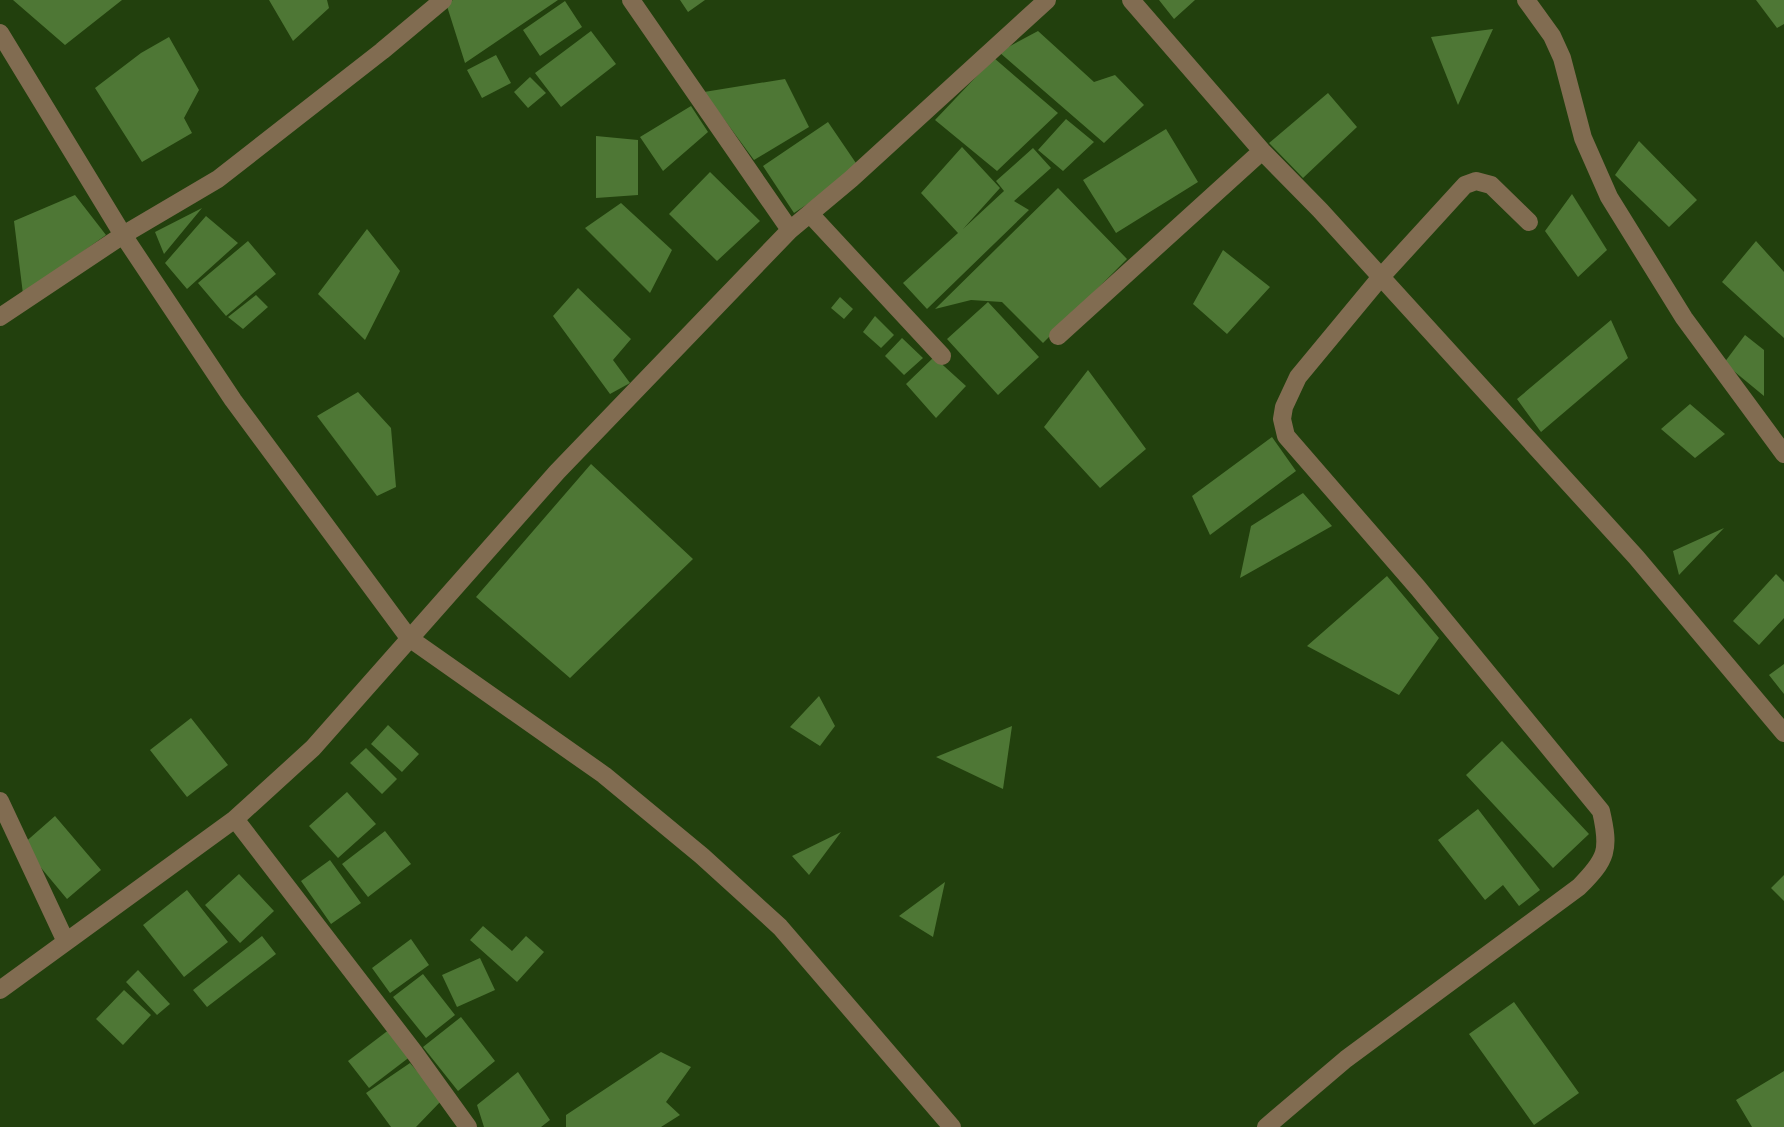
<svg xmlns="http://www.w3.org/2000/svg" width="1784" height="1127" font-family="Georgia,serif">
<rect width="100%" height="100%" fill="#22400d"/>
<path fill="#4e7735" d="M13 0H122L65 45Z
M269 0H327L329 8 293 41Z
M453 0H558L465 63 446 3Z
M680 0H705L688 12Z
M1159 0H1195L1174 19Z
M1756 0H1784V24L1777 28Z
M565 1 582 27 540 56 523 30Z
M1493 29 1458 105 1431 37Z
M591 31 616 64 561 107 535 73Z
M1038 31 1094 82 1115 75 1144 105 1104 143 999 52Z
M169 37 199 90 184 118 192 133 142 162 95 88 141 53Z
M496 55 511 83 482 98 467 70Z
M994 58 1058 113 997 171 935 120Z
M530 77 546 93 528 108 514 92Z
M785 79 809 127 754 160 704 92Z
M1328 93 1357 127 1303 178 1269 143Z
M691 106 708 132 663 171 640 137Z
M1066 119 1094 142 1063 171 1038 150Z
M828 122 860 169 794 213 763 166Z
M1166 129 1198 182 1116 233 1083 180Z
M596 136 638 140V195L596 198Z
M1639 141 1697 200 1669 227 1615 175Z
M962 147 1000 188 963 229 1004 191 996 181 1033 148 1051 168 1014 201 1029 210 927 309 903 283 958 233 921 193Z
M710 172 760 221 717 261 669 214Z
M1058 188 1127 259 1043 343 1002 302 971 300 935 309Z
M1572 194 1607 250 1578 277 1545 231Z
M75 195 106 235 23 294 14 221Z
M621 203 672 250 650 293 585 228Z
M202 208 164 254 155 232Z
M206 216 238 243 187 289 165 263Z
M367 229 400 271 365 340 318 294Z
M248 241 276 274 226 316 198 283Z
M1756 241 1784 272V338L1722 282Z
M1223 250 1270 287 1227 334 1193 304Z
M578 288 631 339 613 360 630 383 610 394 553 316Z
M256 295 268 307 243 329 228 317Z
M840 297 853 309 844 319 831 308Z
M988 302 1039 357 998 395 947 339Z
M875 316 894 335 881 348 863 332Z
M1611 320 1628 358 1541 432 1517 399Z
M1745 335 1764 350V396L1724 363Z
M902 338 923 358 904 375 885 356Z
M934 357 966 386 936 418 906 384Z
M1088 370 1146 449 1100 488 1044 427Z
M358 392 391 428 396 487 377 496 317 416Z
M1690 404 1725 434 1695 458 1661 429Z
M1272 437 1296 471 1210 535 1192 496Z
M591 464 693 559 570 678 476 597Z
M1303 493 1332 526 1240 578 1251 526Z
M1724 528 1679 575 1673 551Z
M1776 574 1784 582V618L1759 645 1733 621Z
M1387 576 1439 638 1399 695 1307 646Z
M1784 664V694L1769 675Z
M819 696 835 726 820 746 790 727Z
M191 718 228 765 187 797 150 750Z
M388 725 419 754 402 772 371 744Z
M1012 726 1003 789 936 757Z
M1502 741 1589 834 1553 868 1466 775Z
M366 748 397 779 382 794 350 763Z
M347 792 376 824 338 858 309 826Z
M1478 809 1540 890 1519 906 1503 885 1485 900 1438 840Z
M55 816 101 870 67 899 22 845Z
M385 831 411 864 368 897 342 864Z
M841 832 809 875 792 856Z
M330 860 361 903 331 924 301 881Z
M239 874 274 911 240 943 205 905Z
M1784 875V901L1771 888Z
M945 882 933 937 899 916Z
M187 890 228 942 184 977 143 925Z
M483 926 512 951 526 936 544 952 517 982 470 940Z
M262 936 276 954 207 1007 193 990Z
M411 939 429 965 390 993 372 968Z
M480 958 495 990 457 1007 442 975Z
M138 970 170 1004 157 1015 126 982Z
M423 974 455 1015 426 1038 393 997Z
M124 990 151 1015 123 1045 96 1019Z
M1514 1002 1579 1093 1534 1125 1469 1034Z
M461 1017 495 1061 458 1091 423 1047Z
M390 1029 411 1056 369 1088 348 1061Z
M661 1052 691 1067 666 1102 680 1115 661 1127H566V1115Z
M410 1063 442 1100 416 1127H391L366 1093Z
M1784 1071V1127H1752L1736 1100Z
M518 1072 550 1120 541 1127H484L477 1105Z"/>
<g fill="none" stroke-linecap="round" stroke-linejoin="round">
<path stroke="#816c51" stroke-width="18" d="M631 0 790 230
M1131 0 1262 151 1320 210 1636 557 1784 733
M1526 0 1552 36 1562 58 1583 138 1609 197 1684 318 1784 454
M0 33 123 235 233 400 409 638 604 775 702 856 780 927 952 1127
M810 214 942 356
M0 317 123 235 218 179 382 51 443 0
M1058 336 1262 151
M0 801 66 942
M235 819 414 1052 468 1127
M0 990 235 819 313 748 557 472 790 230 851 179 1047 0
M1266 1127 1346 1059 1579 887C1607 859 1610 850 1601 811L1418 588 1286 436 1282 419 1284 407 1298 377 1380 278 1465 185 1476 181 1491 185 1529 222"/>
</g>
</svg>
